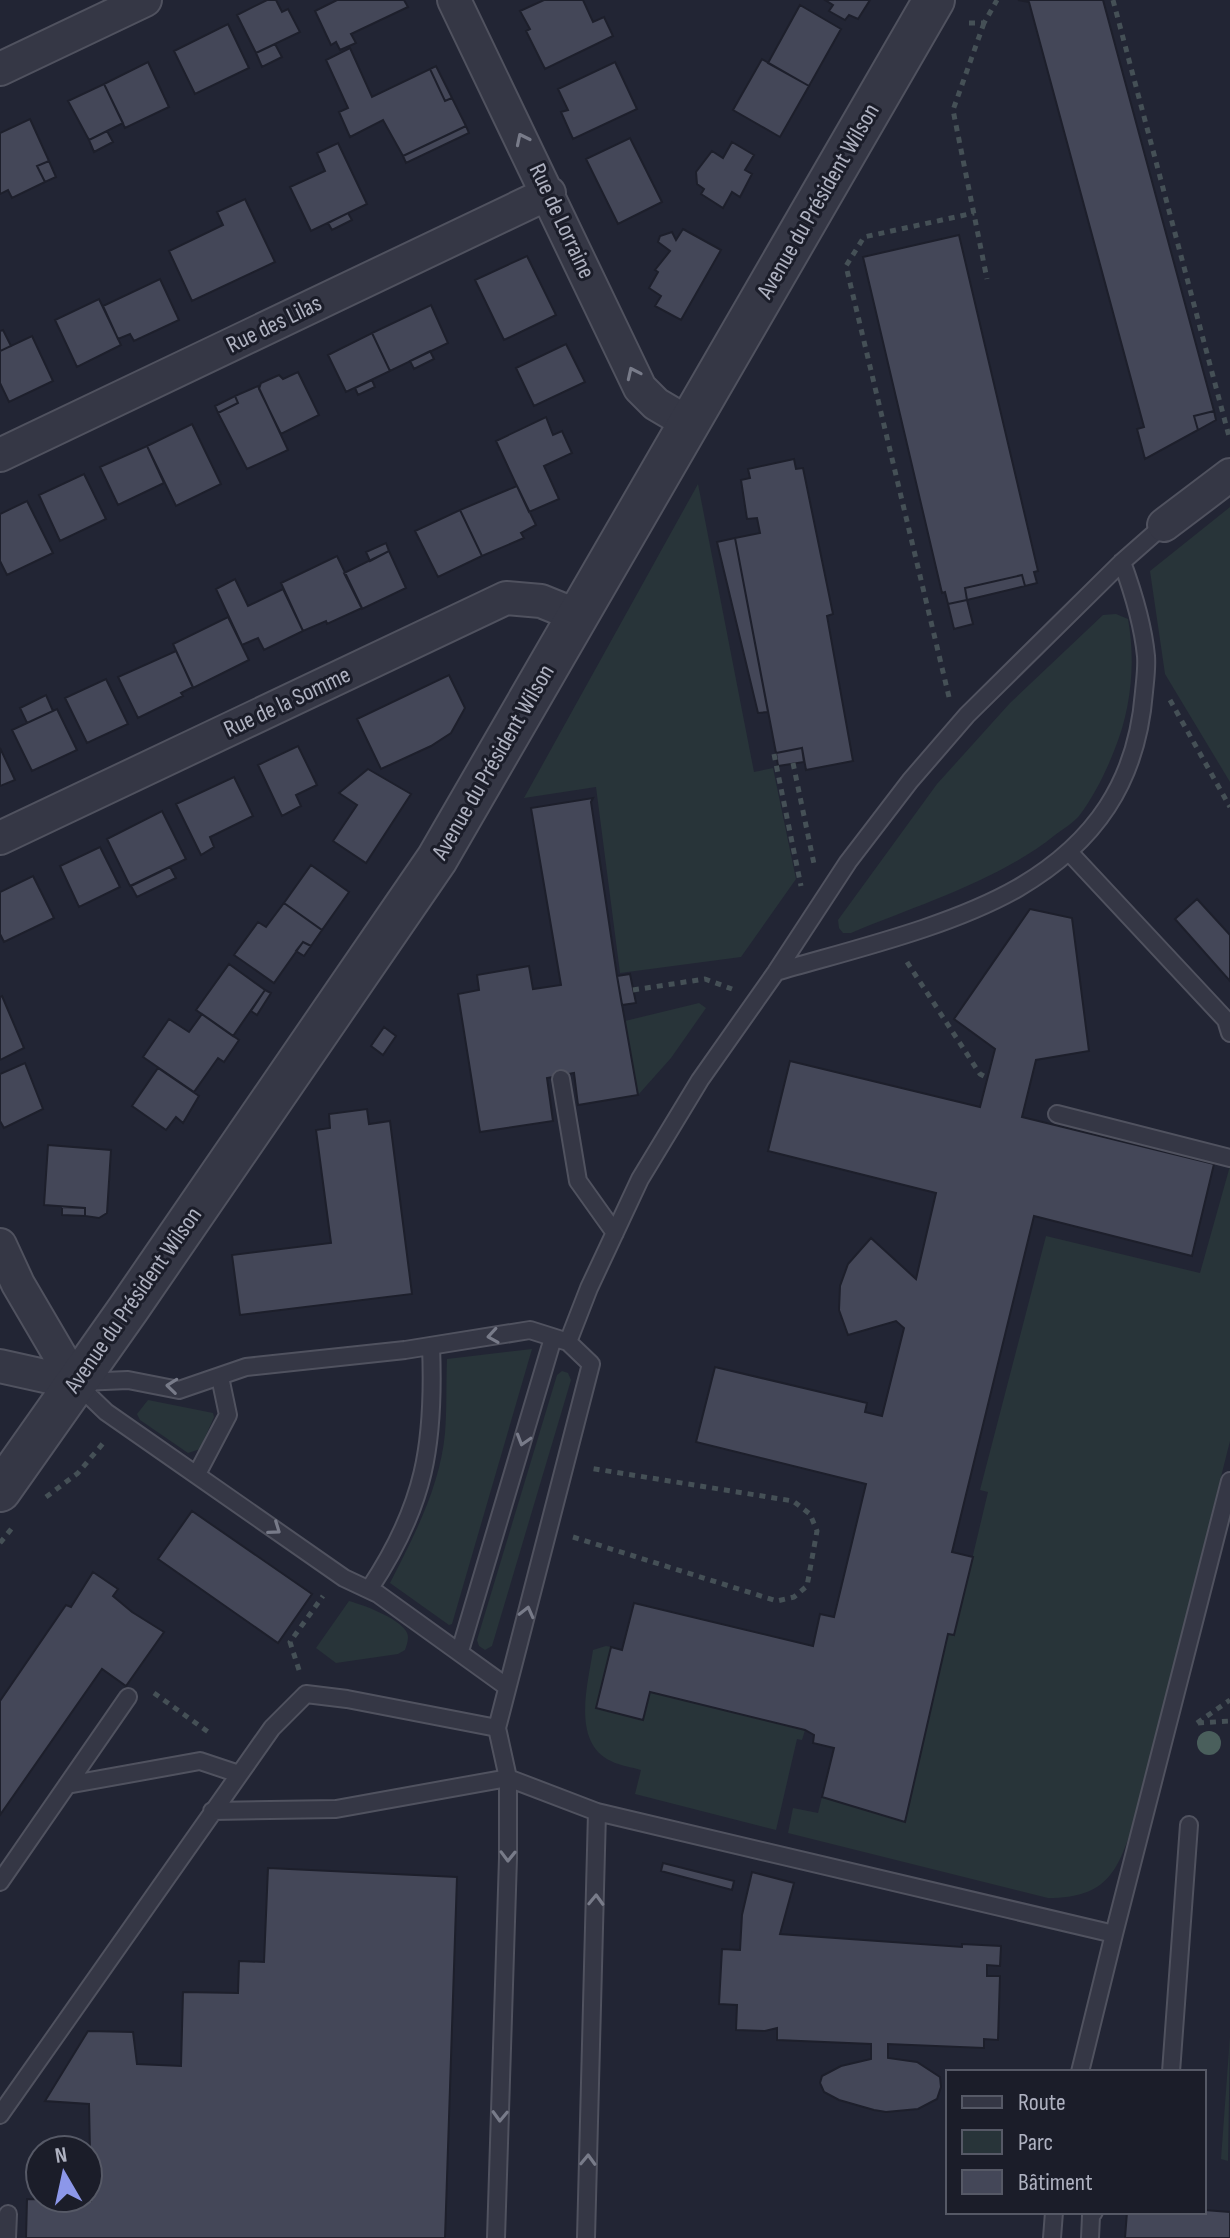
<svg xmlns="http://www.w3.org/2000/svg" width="1230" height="2238" font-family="'Sofia Sans Condensed',sans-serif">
<rect width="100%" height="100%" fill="#222534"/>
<path fill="#283439" d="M698 484 754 772 773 768 796 879 741 957 620 973 596 787 524 798Z
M1230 507V782L1165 674 1150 571Z
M1116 614 1128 619C1136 663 1131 710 1114 751 1105 774 1094 796 1079 816 1073 823 1063 829 1055 835 998 881 918 905 851 933H843L839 928 838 920 937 784 1010 703 1103 615Z
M699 1003 706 1008 671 1058 638 1095 625 1021Z
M1230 1166V1441L1135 1819C1118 1870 1109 1898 1048 1898L788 1833 793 1808 818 1813 822 1797 905 1821 948 1634 954 1635 988 1492 980 1490 1046 1236 1200 1273Z
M532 1349 452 1624 449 1625 390 1583C414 1536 440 1487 445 1433 447 1409 446 1384 447 1359Z
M562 1371 568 1373 571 1380 492 1646 485 1650 479 1646 477 1640 557 1375Z
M148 1400 213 1413 214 1417 200 1449 188 1453 140 1420 137 1414Z
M349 1601C364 1605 398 1618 406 1631 410 1637 407 1644 405 1650L398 1654 336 1663 316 1648Z
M606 1646 611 1647 596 1708 643 1720 650 1692 805 1730 802 1740 797 1739 776 1830 635 1794 641 1770C632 1767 620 1766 611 1761 571 1742 588 1684 593 1650Z
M1230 2036 1228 2161 1221 2159Z"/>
<path fill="#444758" stroke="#1d1f2b" stroke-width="2" d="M267 0H276L282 12 288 9 300 32 256 53 237 15Z
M337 0H404L408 7 351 34 356 43 340 50 336 42 331 45 315 11Z
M544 0H583L593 22 604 17 613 36 545 69 526 31 530 29 520 11Z
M825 0H870L858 19 849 15 845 20 829 11 833 5Z
M1018 0H1103L1214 411 1194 416 1198 430 1145 459 1137 429 1144 427 1029 2Z
M800 5 841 29 809 86 768 63Z
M228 24 249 68 195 94 174 51Z
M275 44 282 57 262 67 256 53Z
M350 48 372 97 430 69 445 101 452 98 466 126 403 156 383 120 350 137 339 112 348 108 326 60Z
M762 59 809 86 780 137 733 110Z
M148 62 169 107 125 128 104 84Z
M615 62 637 109 573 139 561 112 568 110 558 89Z
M436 66 452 98 445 101 430 69Z
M104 84 123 123 89 140 68 101Z
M30 119 49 161 37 166 45 182 12 198 8 190 0 194V133Z
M466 126 469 133 406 163 403 156Z
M107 131 113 142 94 152 89 140Z
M630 138 662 202 618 224 586 159Z
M732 142 754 155 745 170 752 174 740 197 732 192 723 208 701 194 704 189 697 184 696 172 712 151 723 158Z
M338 143 367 204 311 231 290 187 325 171 317 153Z
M49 161 56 177 45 182 37 166Z
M245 199 275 262 192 301 169 251 223 225 217 212Z
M348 213 352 220 332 230 328 223Z
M683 229 721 250 681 320 655 306 661 296 649 288 658 272 655 270 670 251 658 242 660 236 672 232 676 240Z
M959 235 1038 571 1034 572 1037 583 1025 586 1022 575 965 588 967 600 948 604 945 592 942 593 863 257Z
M527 256 556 315 504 340 475 280Z
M160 279 179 320 134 341 130 334 118 339 103 306Z
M99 299 121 345 77 367 55 320Z
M431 305 448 343 390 371 372 333Z
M3 330 11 346 0 351V331Z
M372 333 390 371 346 392 328 355Z
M32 336 53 381 9 402 0 383V351Z
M566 344 585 382 534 406 516 368Z
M430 351 434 359 414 369 410 361Z
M298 372 319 415 281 434 259 389 261 383 279 375 283 379Z
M372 380 375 387 358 395 355 388Z
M258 386 288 450 247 469 218 413 238 403 235 396Z
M235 396 238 403 218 413 215 406Z
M1214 411 1216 420 1198 430 1194 416Z
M546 417 553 435 562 431 572 453 544 466 559 499 529 512 496 441Z
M192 424 221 484 176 506 147 446Z
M147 446 164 483 118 505 100 467Z
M794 459 796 469 803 468 833 614 827 616 853 761 806 770 802 748 776 753 735 538 760 533 757 518 747 519 741 480 750 478 748 469Z
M84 474 106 519 60 541 39 495Z
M517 486 536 525 521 533 524 538 482 556 460 510Z
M27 501 53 553 7 575 0 561V514Z
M460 510 482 556 438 577 415 531Z
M735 538 768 712 758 713 717 542Z
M386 543 389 551 370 561 366 552Z
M389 551 406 588 362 609 344 573Z
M337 556 362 608 327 624 326 621 303 631 281 583Z
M1022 575 1025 586 967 600 965 588Z
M235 579 248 606 283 589 303 631 264 650 258 638 242 645 216 589Z
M967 600 973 624 954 629 948 604Z
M228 617 249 660 193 688 173 644Z
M176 651 193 687 181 693 183 696 138 718 118 677Z
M449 675 465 708 451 733 431 746 381 769 357 719Z
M106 679 128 724 87 743 65 698Z
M46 695 53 711 27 723 20 708Z
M57 709 77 750 32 771 12 730Z
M298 746 317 785 296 795 301 806 282 816 258 765Z
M0 748 15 780 0 786Z
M802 748 804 762 778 766 776 753Z
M368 769 411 794 366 863 333 841 357 805 339 793Z
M234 777 253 816 210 837 214 847 201 855 176 804Z
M593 798 591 802 617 976 638 1095 578 1105 574 1073 547 1078 553 1121 480 1132 458 994 479 990 477 975 529 966 533 989 561 985 531 808Z
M162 811 186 859 130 886 107 839Z
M100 847 120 887 79 907 60 866Z
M311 865 349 892 322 930 284 903Z
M170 867 176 878 137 897 131 886Z
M33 876 54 918 4 942 0 934V892Z
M1197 899 1230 935V981L1175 919Z
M284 903 322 930 311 946 303 942 274 983 234 955 258 922 266 927Z
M1030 909 1072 918 1089 1051 1036 1060 1022 1117 1214 1164 1192 1256 1034 1216 952 1552 973 1557 954 1635 948 1634 905 1822 822 1797 834 1748 813 1743 814 1735 805 1730 650 1692 643 1720 596 1708 611 1647 622 1650 634 1603 813 1646 820 1614 834 1617 866 1484 696 1442 715 1367 867 1403 865 1412 882 1416 904 1328 896 1321 848 1335 839 1310 840 1286 848 1264 871 1238 916 1279 936 1193 768 1151 790 1061 980 1107 995 1049 954 1019Z
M303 942 311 946 304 956 296 951Z
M229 964 265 990 233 1036 196 1010Z
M630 974 636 1003 622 1005 617 976Z
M265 990 271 993 257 1015 251 1011Z
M2 996 24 1048 0 1060V997Z
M202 1014 239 1040 224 1062 218 1058 194 1092 143 1057 169 1019 189 1032Z
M384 1027 396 1036 383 1055 371 1046Z
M25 1063 43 1109 4 1128 0 1121V1074Z
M158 1068 199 1096 183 1123 176 1117 166 1130 132 1106Z
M367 1109 369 1124 390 1121 412 1294 240 1315 232 1255 331 1243 316 1130 330 1128 329 1114Z
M48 1145 111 1150 107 1213 99 1218 85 1216V1208L44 1205Z
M62 1207 85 1208V1216L62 1215Z
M192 1511 312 1594 278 1643 158 1559Z
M93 1572 118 1589 113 1596 132 1612 164 1632 126 1686 102 1669 0 1815V1701L66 1605 71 1607Z
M663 1863 734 1881 732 1890 661 1871Z
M268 1868 457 1877 445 2238H26L27 2199 91 2201 89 2104 45 2101 88 2031 133 2032 137 2064 181 2066 183 1992 238 1993 239 1961 264 1962Z
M752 1872 794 1883 780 1934 962 1947V1944L1001 1946 1000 1966 987 1965V1976H1000L998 2040 984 2039V2048L888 2044V2058L917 2062 940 2077 941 2087 937 2099 918 2109 886 2112 874 2110 839 2100 824 2092 820 2083 822 2076 841 2066 871 2059V2044L777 2040V2028L765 2031 736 2030 737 2005 719 2004 722 1949 740 1950 742 1915Z
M1204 2210 1230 2212V2238H1125L1127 2212H1204Z"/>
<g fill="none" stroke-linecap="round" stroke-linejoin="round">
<defs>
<path id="service" d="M1070 853 1226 1020 1230 1033
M776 972C851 950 950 927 1018 888 1095 843 1137 782 1144 692 1145 681 1147 668 1146 656 1143 624 1133 592 1122 562
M561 1079 578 1181 615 1233
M1057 1114 1230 1158
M568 1342 589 1288 640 1179 700 1080 776 972 848 862 910 781 967 715 1122 562 1164 525
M81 1382 128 1380 179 1390 246 1367 405 1350 530 1330 568 1342 591 1364 497 1728 508 1778V1858L496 2238
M77 1384 106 1412 344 1578 378 1594 507 1687
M197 1474 228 1415 220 1377
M370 1588C425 1505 435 1444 431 1346
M460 1651 553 1338
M67 1785 200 1761 239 1774
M212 1811 336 1809 508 1778 597 1812 1114 1934 1230 1481
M0 1882 128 1697
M1080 2072 1114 1934
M1171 2072 1189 1825
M0 2115 272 1728 306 1694 347 1699 497 1728
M7 2238 8 2214
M586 2238 597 1812
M1052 2238 1054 2212
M1090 2238 1091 2216 1094 2212"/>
<path id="minor" d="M454 0 640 388 656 404 690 424
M0 69 145 0
M0 455 549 193
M1164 525 1230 475
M0 838 506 598 541 601 578 616
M0 1245 18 1284 76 1383
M0 1366 76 1383"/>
<path id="tertiary" d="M0 1491 129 1308 437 859 934 0"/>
</defs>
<use href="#service" stroke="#50525f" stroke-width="20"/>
<use href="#minor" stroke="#50525f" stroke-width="36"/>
<use href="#tertiary" stroke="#50525f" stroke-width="44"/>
<path stroke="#455056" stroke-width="5" stroke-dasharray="6 6" stroke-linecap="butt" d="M1113 0 1230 440
M969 23H984L997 0
M984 23 953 110 987 279
M949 697 846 266 864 237 974 213
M1170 700 1230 807
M774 754 801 886
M793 763 814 864
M907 962 980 1074 988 1078
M633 990 705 979 732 989
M46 1497 78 1473 105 1441
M573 1537 777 1601 794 1597 807 1586 817 1531 810 1514 793 1501 589 1468
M0 1543 12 1528
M299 1670 290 1642 323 1596
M154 1693 211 1734
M1197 1723 1230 1700
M1198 1723 1230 1721"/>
<use href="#service" stroke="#353745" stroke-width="16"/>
<use href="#minor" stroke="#353745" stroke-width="32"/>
<use href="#tertiary" stroke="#353745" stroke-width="40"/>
</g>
<circle fill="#4a5f5c" cx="1209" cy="1743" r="12"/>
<defs><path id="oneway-chevron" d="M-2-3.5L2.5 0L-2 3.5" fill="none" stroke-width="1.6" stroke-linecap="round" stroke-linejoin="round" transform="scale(2)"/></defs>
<g stroke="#787b89">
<use href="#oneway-chevron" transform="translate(522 139) rotate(-116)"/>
<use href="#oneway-chevron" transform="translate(633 373) rotate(-115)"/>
<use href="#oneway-chevron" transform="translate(493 1336) rotate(171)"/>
<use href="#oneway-chevron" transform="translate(172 1386) rotate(-174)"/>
<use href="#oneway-chevron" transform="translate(523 1440) rotate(107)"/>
<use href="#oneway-chevron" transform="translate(275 1529) rotate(35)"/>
<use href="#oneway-chevron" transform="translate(527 1612) rotate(-76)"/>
<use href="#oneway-chevron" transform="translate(508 1856) rotate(91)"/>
<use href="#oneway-chevron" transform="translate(596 1900) rotate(-88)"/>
<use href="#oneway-chevron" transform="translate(500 2116) rotate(92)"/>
<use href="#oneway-chevron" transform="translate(588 2160) rotate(-88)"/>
</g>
<g text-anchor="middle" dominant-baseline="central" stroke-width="6" stroke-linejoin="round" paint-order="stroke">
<g font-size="24" fill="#afb2c1" stroke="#1b1d29">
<text transform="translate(818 201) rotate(-60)">Avenue du Président Wilson</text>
<text transform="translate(562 221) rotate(65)">Rue de Lorraine</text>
<text transform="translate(274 324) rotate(-26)">Rue des Lilas</text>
<text transform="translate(287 702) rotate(-25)">Rue de la Somme</text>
<text transform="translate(493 762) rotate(-60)">Avenue du Président Wilson</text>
<text transform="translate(133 1300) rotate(-55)">Avenue du Président Wilson</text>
</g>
</g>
<rect x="946" y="2070" width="260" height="144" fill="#1b1d29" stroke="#565966" stroke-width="2"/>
<rect x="962" y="2096" width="40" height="12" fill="#353745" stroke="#565966" stroke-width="2"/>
<text x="1018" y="2110" font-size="24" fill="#afb2c1">Route</text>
<rect x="962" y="2130" width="40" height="24" fill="#283439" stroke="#565966" stroke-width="2"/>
<text x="1018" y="2150" font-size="24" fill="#afb2c1">Parc</text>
<rect x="962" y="2170" width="40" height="24" fill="#444758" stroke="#565966" stroke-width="2"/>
<text x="1018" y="2190" font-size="24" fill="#afb2c1">Bâtiment</text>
<g transform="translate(64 2174) rotate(351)"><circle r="38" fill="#1b1d29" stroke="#565966" stroke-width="2"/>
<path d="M0-6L14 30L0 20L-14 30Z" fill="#8c97e9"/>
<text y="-12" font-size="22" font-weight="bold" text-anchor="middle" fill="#afb2c1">N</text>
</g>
</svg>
